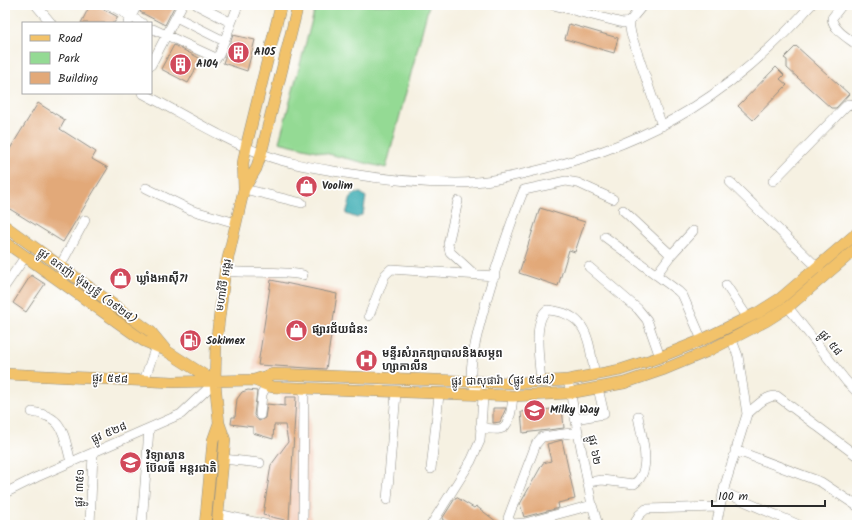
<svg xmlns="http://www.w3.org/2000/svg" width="862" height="530" font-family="Kalam,'Noto Sans Khmer',sans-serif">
<rect width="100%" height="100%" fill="#fff"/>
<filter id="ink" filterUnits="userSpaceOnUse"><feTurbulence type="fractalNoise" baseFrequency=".025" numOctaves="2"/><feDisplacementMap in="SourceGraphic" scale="8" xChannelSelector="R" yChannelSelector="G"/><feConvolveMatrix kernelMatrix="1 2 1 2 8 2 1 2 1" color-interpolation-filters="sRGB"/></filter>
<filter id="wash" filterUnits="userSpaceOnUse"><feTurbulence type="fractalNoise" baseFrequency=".012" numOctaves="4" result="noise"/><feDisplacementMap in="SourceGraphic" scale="16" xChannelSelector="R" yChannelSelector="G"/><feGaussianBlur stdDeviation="0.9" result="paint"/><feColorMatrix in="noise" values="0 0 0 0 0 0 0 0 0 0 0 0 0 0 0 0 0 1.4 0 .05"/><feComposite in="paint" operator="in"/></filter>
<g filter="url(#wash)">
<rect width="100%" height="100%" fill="#f6f1e2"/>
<path fill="#f4d3c1" d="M268 275 342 291 329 373 253 369Z
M281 392 310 394 311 525H285L258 518 266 464 284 441 281 430 278 429Z"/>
<path fill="#94da94" stroke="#608260" d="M316 5H429L386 168 279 142Z"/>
<path fill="#3cadb4" stroke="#346c70" d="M355 193H361L366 197 363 214 357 218 346 214 351 197Z"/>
<g id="blocks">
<path fill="#e2a979" d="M90 5H96L118 17 114 23H81Z
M143 5H175L165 25 140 12Z
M569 24 618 38 614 53 565 39Z
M233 35 255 40 247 71 223 63Z
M174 45 201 59 188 83 161 69Z
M796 46 849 94 836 108H831L787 68V60L784 58Z
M776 67 784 75 780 79 787 85 753 120 738 106Z
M38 103 65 120 60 129 96 152 92 159 108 168 63 242 5 206V157Z
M540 208 585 222 575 252 569 250 558 286 519 273Z
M31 275 45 284 26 312 13 303Z
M271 280 337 294 326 369 258 365Z
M248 390 257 391 254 415 259 421 265 418 267 404 285 406V397H296L289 521 263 515 271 465 288 442 285 425H274L273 439 253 433V427L231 424 232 417H235L237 399 242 392Z
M493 408H506L500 422 493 423Z
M562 408 564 428 523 433 521 412Z
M562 440 575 499 558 503 559 508 524 517 520 504 543 463 551 461 547 444Z
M456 497 474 508 476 506 501 525H450L442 519Z"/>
</g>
</g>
<g filter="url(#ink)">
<use href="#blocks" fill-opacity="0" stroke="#908e86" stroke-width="1"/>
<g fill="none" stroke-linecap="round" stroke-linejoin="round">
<defs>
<path id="minor" d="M36 5 51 23
M110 5 142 23
M197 5 230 22
M553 5 623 23 629 22 643 5
M842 5 832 18C833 30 848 38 857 45
M176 17 224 41
M629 22 631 34 662 126
M128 23 137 5
M153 29 216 58 219 55 237 8 234 5
M151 65 182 5
M142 93C181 113 220 138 262 154 288 164 317 168 345 173 381 179 419 183 456 183 485 183 515 176 543 169 657 141 734 92 811 5
M773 181 848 104 857 105
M730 182 818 268
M146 188 191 210 236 223
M244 189 302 203
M458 201 448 244 450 252 474 274
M623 210 671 255 656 275
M605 237 678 291 683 296 702 340
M671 255 693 231
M60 266 85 220
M589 267 638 309 647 320 660 357
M225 271C251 274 277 270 303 275
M726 285 748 318
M5 286 25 257
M788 307 846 381 857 392
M369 316 385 275 391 269 495 276
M568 380 592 505 598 525
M144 381 156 346
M541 382C540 365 532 321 547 310 589 313 588 340 595 375
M32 412C65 417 63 434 71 462
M747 414C757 406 764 396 777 396L857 456
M260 415 262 394 267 385
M575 419 604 414 598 388
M480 427C486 428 494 430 499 429 511 428 512 405 513 396
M578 432 542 437 536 444 508 518 512 524 525 523 592 505
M735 450 821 482 857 506
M223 459 260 463
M431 469 439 395
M588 482 602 480 634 484C654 471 641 435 638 416
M723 492 799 525
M5 493 37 477 181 414 215 382
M387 500 396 393
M218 514 269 525
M90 525 93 453
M142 525 149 429
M303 525 304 388
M431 525 471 461 480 441 483 397C480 393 473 387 472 382 464 357 511 219 524 190L566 181 578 183 613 199
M634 525 639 515 646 509 719 507
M716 525 725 485 747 414 738 356 732 340"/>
<path id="major" d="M244 189 243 163 246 147 281 5
M5 226 151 332 165 349
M5 242 144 341 165 350 215 382
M5 374 173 382 254 380 273 374 515 383 568 380 620 370 660 357 702 340 759 312 781 298 857 233
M254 380 272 387 513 396 570 393 624 383 665 369 706 352 766 321 788 307 857 248
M205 525 213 440 219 423
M217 525 225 440 219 423 215 382 216 344 225 271 244 189 256 169 261 154 298 5"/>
</defs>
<use href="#minor" stroke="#908e86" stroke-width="10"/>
<use href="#major" stroke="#908e86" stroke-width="12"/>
<use href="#minor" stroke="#fff" stroke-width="9"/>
<use href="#major" stroke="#f2c26a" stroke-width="11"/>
</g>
</g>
<defs>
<symbol id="building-disc" viewBox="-11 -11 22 22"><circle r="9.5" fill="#d1495b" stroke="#fff"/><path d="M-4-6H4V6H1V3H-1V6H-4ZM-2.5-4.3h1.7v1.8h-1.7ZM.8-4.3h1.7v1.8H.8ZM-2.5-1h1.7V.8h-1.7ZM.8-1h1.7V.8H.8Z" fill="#fff"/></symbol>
<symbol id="shop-disc" viewBox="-11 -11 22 22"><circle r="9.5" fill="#d1495b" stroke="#fff"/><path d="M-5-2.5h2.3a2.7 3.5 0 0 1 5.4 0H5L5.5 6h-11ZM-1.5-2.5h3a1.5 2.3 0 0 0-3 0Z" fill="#fff"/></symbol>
<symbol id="fuel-disc" viewBox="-11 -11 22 22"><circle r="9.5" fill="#d1495b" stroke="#fff"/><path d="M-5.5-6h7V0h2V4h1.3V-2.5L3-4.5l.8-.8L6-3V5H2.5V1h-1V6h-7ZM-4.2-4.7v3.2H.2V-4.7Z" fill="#fff"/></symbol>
<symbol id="hospital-disc" viewBox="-11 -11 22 22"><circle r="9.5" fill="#d1495b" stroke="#fff"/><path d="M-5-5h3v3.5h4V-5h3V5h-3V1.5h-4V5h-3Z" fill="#fff"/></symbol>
<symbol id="school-disc" viewBox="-11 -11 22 22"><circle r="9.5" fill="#d1495b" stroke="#fff"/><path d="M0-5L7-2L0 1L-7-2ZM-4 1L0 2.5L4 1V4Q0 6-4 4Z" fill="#fff"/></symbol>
</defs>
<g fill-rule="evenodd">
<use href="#building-disc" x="226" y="40" width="25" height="25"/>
<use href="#building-disc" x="168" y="52" width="25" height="25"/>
<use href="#shop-disc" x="294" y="174" width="25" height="25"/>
<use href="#shop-disc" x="108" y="266" width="25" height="25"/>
<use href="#shop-disc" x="284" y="318" width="25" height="25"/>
<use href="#fuel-disc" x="178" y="328" width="25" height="25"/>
<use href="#hospital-disc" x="354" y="348" width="25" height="25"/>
<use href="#school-disc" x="522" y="398" width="25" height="25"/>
<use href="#school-disc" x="118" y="450" width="25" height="25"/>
</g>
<g text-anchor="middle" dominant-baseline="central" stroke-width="3.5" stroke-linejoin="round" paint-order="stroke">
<g font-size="11" font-weight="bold" fill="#2b2b2b" stroke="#fff" text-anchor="start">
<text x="254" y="52">A105</text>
<text x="196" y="64">A104</text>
<text x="322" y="186">Voolim</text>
<text x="136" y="279">ឃ្លាំងអាសុី71</text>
<text x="312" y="330">ផ្សារជ័យជំនះ</text>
<text x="206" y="341">Sokimex</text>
<text x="382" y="354">មន្ទីរសំរាកព្យាបាលនិងសម្ភព<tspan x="382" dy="13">ហ្សាកាលីន</tspan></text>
<text x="550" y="410">Milky Way</text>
<text x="146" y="456">វិទ្យាស្ថាន<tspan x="146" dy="13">ប៊ែលធី អន្ដរជាតិ</tspan></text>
</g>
<g font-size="11" fill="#2b2b2b" stroke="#fff">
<text transform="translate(224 285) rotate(-81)">មហាវិថី អង្គរ</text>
<text transform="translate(87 286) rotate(36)">ផ្លូវ ឧកញ៉ា ម៉ុងឫទ្ធី (១៩២៨)</text>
<text transform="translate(830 343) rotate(51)">ផ្លូវ ៥៨</text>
<text transform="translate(110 379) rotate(3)">ផ្លូវ ៥៩៨</text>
<text transform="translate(503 381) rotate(-1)">ផ្លូវ ជាសុផារ៉ា (ផ្លូវ ៥៩៨)</text>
<text transform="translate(109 433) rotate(-23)">ផ្លូវ ៥២៨</text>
<text transform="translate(594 450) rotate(79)">ផ្លូវ ៦២</text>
<text transform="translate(80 488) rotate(-88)">ផ្លូវ ៣៥១</text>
</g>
</g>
<rect width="862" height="530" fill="none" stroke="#fff" stroke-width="20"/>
<rect x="22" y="22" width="130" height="72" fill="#ffffff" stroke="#aaaaaa"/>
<rect x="30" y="35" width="20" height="6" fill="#f2c26a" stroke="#aaaaaa"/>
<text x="58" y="42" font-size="12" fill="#2b2b2b">Road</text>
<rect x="30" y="52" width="20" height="12" fill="#94da94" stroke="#aaaaaa"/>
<text x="58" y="62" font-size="12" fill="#2b2b2b">Park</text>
<rect x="30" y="72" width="20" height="12" fill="#e2a979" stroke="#aaaaaa"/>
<text x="58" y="82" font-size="12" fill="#2b2b2b">Building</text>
<path d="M712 500v6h113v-6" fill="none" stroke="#2b2b2b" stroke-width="2"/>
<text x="718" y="500" font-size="12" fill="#2b2b2b" stroke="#ffffff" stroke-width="3" paint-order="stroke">100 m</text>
</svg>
